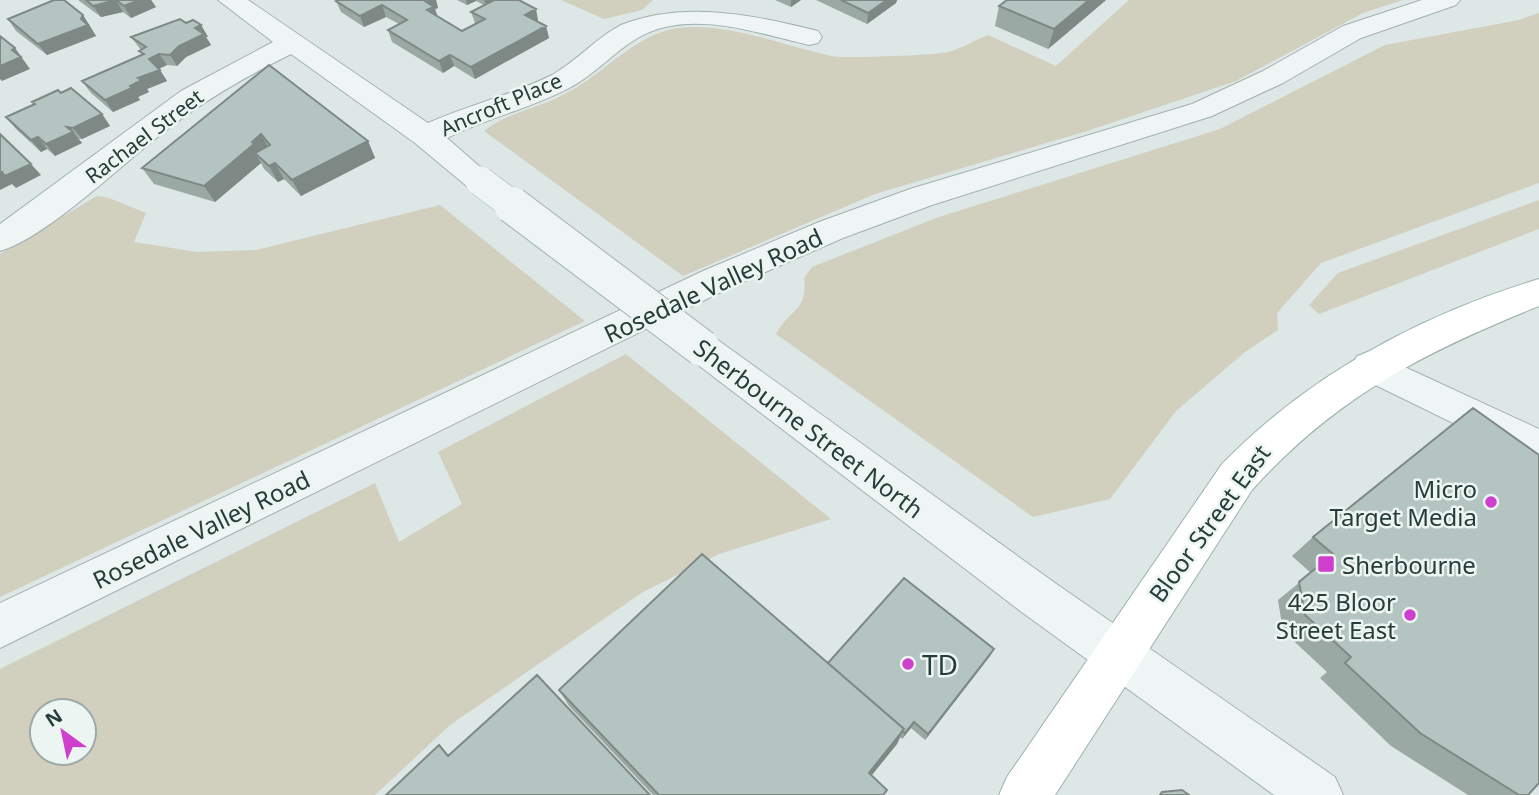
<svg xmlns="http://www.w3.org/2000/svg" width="1539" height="795" font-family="'Noto Sans',sans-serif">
<rect width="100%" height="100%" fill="#dde7e5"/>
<path fill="#d1cfbe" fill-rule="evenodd" d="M561 0H653L642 10 604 19Z
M1129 0H1403L1363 13 1236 81 1087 131 875 194 683 276 484 131C507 113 535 109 561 96 607 74 637 28 690 27 738 26 785 46 831 56 845 59 935 55 949 52 962 48 975 40 988 35L1056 66Z
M1539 13V183L1321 263 1277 313 1278 330 1245 352 1176 411 1110 499 1033 517 776 334C790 309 808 311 804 278L812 267 936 218 1220 129 1385 45 1519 20Z
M97 196 109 198 146 213 134 242 197 252 256 250 440 205 585 321 0 597V254Z
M1539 200V229L1319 314 1309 305 1338 273Z
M626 354 831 519 719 554 643 592 450 725 375 795H0V669L375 483 399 542 462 504 438 452ZM42 711H84V753H42Z"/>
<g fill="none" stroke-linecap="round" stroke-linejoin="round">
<defs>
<path id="minor" d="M218 0H248L428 123C468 105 512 95 552 75 577 61 596 38 621 25 683 0 755 15 818 31L822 37 818 43 809 45C756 33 687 7 636 39 613 53 595 74 571 87 532 108 487 118 447 138L496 181 491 188 480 191 469 188 415 143 291 54C247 76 206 99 168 129 125 161 48 237 0 251V224L181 91 273 42Z
M1422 0H1460L1456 5 1361 38 1283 83 1212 116 932 205 843 238 727 289 0 648V603L703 271 819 222 910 189 1192 104 1263 71 1343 26Z
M702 334 715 338 1055 583 1335 777 1343 795H1274L1023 613 689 358 684 348 689 338Z
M1370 351 1539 429V465L1357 376 1351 366 1357 356Z"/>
<path id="major" d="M1539 279V306C1423 353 1337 396 1252 490L1055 795H999L1007 777 1222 464C1309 375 1420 315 1539 279Z"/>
</defs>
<use href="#minor" stroke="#a2b1ae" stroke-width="2"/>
<use href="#major" stroke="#9cb3ad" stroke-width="2"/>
<use href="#minor" fill="#eff5f4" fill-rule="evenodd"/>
<use href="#major" fill="#fff" fill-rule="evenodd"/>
<defs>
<path id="minor-bridge-far1" d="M480 181 515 207"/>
<path id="minor-bridge" d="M512 205 702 348"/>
</defs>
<use href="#minor-bridge-far1" stroke="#a2b1ae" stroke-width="30" stroke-linecap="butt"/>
<use href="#minor-bridge" stroke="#a2b1ae" stroke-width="38" stroke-linecap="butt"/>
<use href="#minor-bridge-far1" stroke="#eff5f4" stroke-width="29"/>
<use href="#minor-bridge" stroke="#eff5f4" stroke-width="36"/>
</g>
<path fill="#9ba9a5" d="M78 0H151L156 7 131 18 123 12 101 17Z
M338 0H436L438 8 435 9 438 17 462 31 476 24 475 23 471 12 484 5 476 1 467 5 457 0H519L538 20 537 21 546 26 549 38 475 79 454 66 443 73 392 42 388 30 399 24 386 17 364 27 341 12 336 1Z
M775 0H801L791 7Z
M816 0H897L896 3 867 24Z
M1007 0H1106L1048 49 995 26 999 6Z
M83 15 96 36 47 55 16 31 8 19Z
M186 23 201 25 208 37H206L211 45 186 57 177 66 167 65 159 69 167 81 147 89 149 92 138 97 140 100 113 112 91 93 82 81 142 55 139 51 141 50 131 37Z
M269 65 368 141 375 158 301 196 284 179 278 182 264 169 261 163 215 202 154 184 142 168Z
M61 93 102 114 110 126 82 139H78L82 143 55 156 47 149 41 152 16 129 6 117 34 104 32 102Z
M1473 408 1528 795H1468L1391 746 1320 678 1327 672 1283 631 1278 600 1311 573 1292 556 1313 537Z
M990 656 925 740 911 728 902 739 900 737 897 744 871 776 887 790 884 795H653L569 706 559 690 828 663Z"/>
<path fill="#7e8986" d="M116 0 123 12 101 17 93 6Z
M139 0H151L156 7 131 18 124 6Z
M427 0H436L438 8 435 9 438 18 431 22 425 1Z
M466 0H476V1L467 5Z
M484 0H498L486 6Z
M791 0H801L791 7Z
M887 0H897L896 3 867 24 868 13Z
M1089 0H1106L1048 49 1054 29Z
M382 5 386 17 364 27 360 16Z
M536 9 538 20 528 26 525 15Z
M83 15 96 36 47 55 38 44 81 19Z
M201 25 208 37H206L211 45 186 57 177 66 170 55 195 28Z
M546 26 549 38 475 79 471 67Z
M15 48 30 69 2 81 0 79V66L12 50Z
M159 54 167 65 156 70 149 59Z
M450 55 454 66 443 73 439 61Z
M160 70 167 81 147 89 149 92 138 97 140 100 113 112 105 100 130 86 138 78Z
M102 114 110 126 82 139 73 128Z
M73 132 82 143 55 156 46 144Z
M261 134 270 151 255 153 261 163 215 202 204 186Z
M38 137 47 149 41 152 31 140Z
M368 141 375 158 301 196 292 180Z
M275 163 284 179 278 182 269 166Z
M31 164 41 175 16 188 12 184 0 190V173Z
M994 649 990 656 925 740 928 734Z
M914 722 911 728 902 739 905 733Z
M904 729 897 744 863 786 869 773Z"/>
<path fill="#b4c4c0" stroke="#7e8986" stroke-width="2" d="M54 0H64L83 15 81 19 88 25 38 44 8 19Z
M86 0H139L124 6 116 0 93 6Z
M338 0H427L425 1 434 7 427 10 462 31 485 19 471 12 494 0H519L536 9 525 15 546 26 471 67 450 55 439 61 388 30 407 20 382 5 360 16 336 1Z
M841 0H887L868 13Z
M1007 0H1089L1054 29 999 6Z
M180 19 186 23 193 20 201 25 195 28 204 34 179 46 170 55 159 54 149 59 160 70 138 78 142 80 130 86 132 88 105 100 82 81 144 54 139 51 146 47 131 37Z
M0 36 15 48 12 50 21 57 0 66Z
M269 65 368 141 292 180 275 163 269 166 255 153 270 145 261 134 252 142 254 144 204 186 142 168Z
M71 88 102 114 73 128 67 127 73 132 46 144 38 137 31 140 6 117 35 104 32 102 58 90 61 93Z
M0 134 31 164 5 176 2 172 0 173Z
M1473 408 1539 455V783L1528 795H1519L1420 733 1345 663 1351 657 1305 615 1299 582 1333 554 1313 537Z
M702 554 904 729 869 773 887 790 883 795H659L559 690Z
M904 578 994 649 928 734 914 722 905 733 902 731 904 729 828 663Z
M537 675 650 795H386L439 745 448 756Z
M1182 790 1189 795H1160L1162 792Z"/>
<g fill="#cf3fce" stroke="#ecf5f2" stroke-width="2.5">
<circle cx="1491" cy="502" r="7"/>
<rect x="1317" y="555" width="18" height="18" rx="3.5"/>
<circle cx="1410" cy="615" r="7"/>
<circle cx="908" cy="664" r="7"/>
</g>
<g text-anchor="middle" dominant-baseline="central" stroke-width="5" stroke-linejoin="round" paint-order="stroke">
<g font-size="21" fill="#263d39" stroke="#ecf5f2">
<text transform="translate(501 104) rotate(-23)">Ancroft Place</text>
<text transform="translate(144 136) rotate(-37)">Rachael Street</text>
</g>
<g font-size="24" fill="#263d39" stroke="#ecf5f2">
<text transform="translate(713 285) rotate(-25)">Rosedale Valley Road</text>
<text transform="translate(809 428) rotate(37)">Sherbourne Street North</text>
<text transform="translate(1209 523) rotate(-54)">Bloor Street East</text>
<text transform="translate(201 529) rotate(-26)">Rosedale Valley Road</text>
</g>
<g font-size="24" fill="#263d39" stroke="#ecf5f2" text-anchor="end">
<text x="1477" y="488">Micro<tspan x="1477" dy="28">Target Media</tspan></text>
<text x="1342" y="564" text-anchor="start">Sherbourne</text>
<text x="1396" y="601">425 Bloor<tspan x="1396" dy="28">Street East</tspan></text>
</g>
<g font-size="28" fill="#263d39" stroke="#ecf5f2" text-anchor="start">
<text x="922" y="664">TD</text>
</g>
</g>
<g transform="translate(63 732) rotate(327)"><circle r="33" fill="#ecf5f2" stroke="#9daba8" stroke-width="2"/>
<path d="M0-5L12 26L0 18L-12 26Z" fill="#cf3fce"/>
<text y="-10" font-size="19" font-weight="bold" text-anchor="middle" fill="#263d39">N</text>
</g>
</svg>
